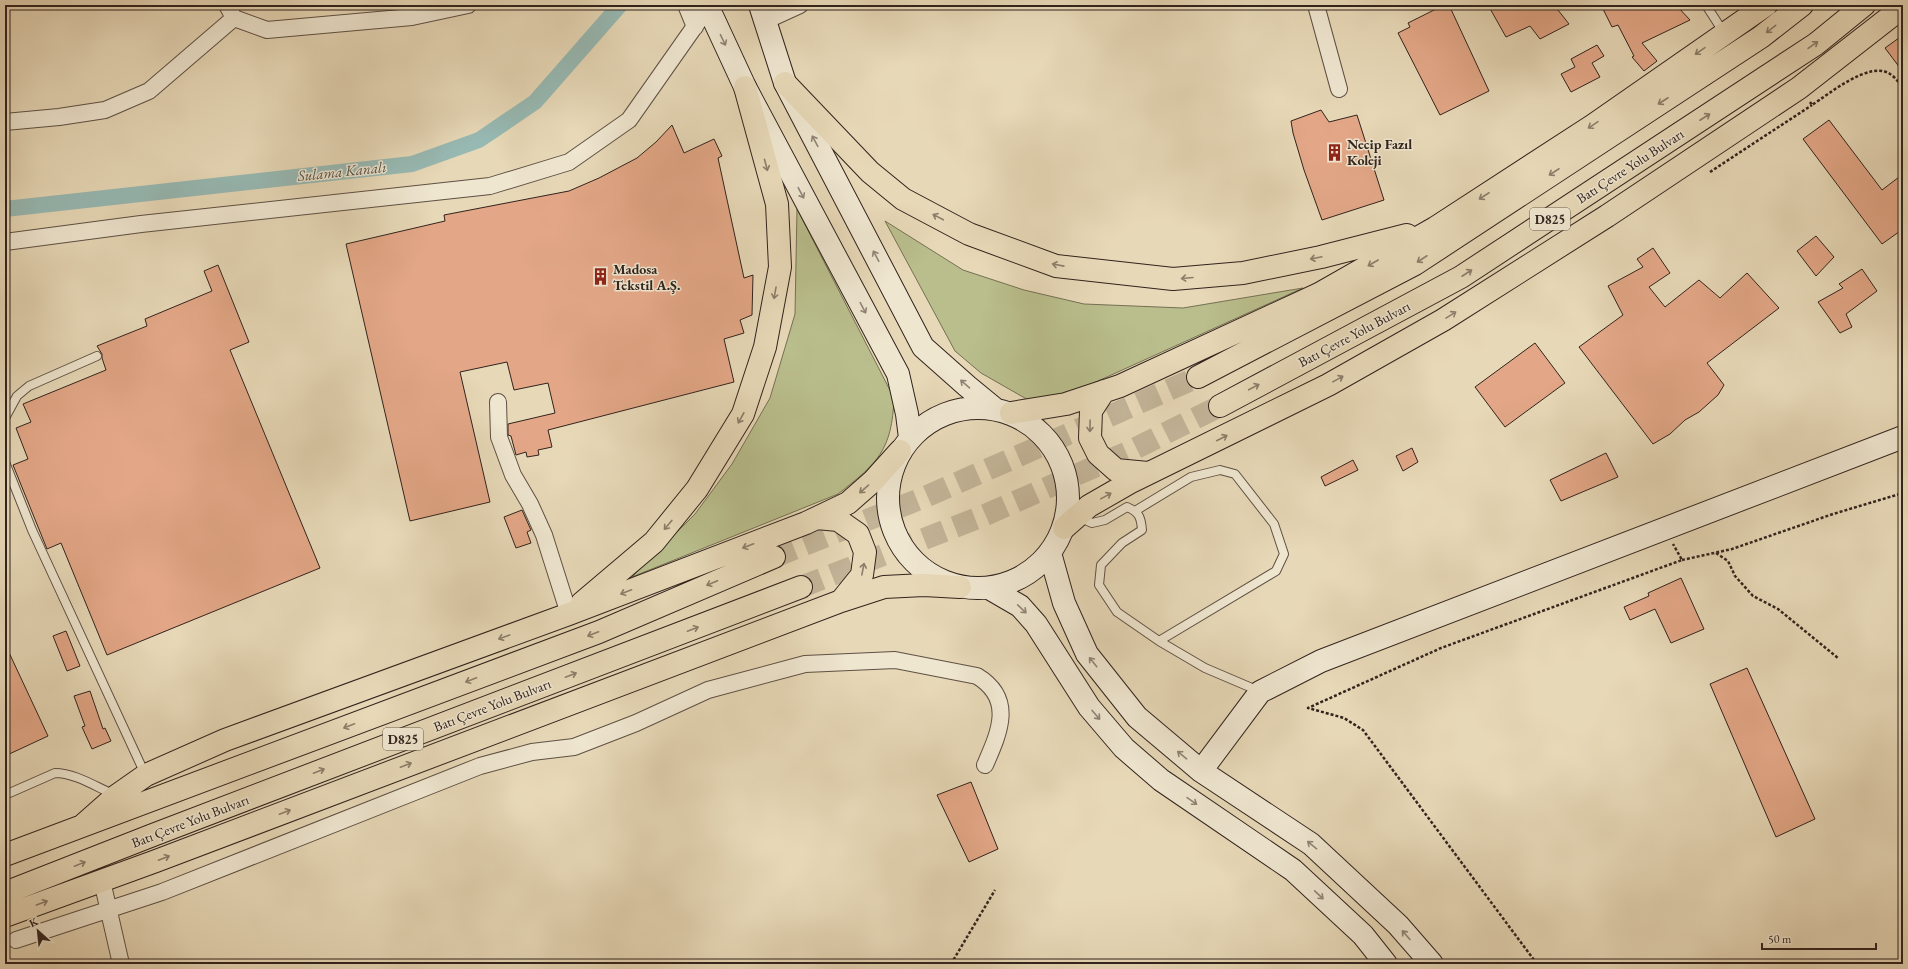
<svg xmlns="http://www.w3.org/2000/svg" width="1908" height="969" font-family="'EB Garamond',serif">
<rect width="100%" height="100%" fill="#e7d8b7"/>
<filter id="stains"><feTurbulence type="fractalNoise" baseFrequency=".005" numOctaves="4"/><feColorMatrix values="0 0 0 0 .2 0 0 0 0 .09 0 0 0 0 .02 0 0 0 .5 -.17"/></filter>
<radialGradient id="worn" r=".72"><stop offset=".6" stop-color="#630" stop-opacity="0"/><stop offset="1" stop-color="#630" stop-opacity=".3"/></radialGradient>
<path fill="#b9be8c" stroke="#757054" d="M797 209 894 398C892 450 878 463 838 494L632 577 695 514 732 464 770 398 795 314Z
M885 221 963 270 1024 290 1084 304 1183 308 1303 288 1054 401H1030L981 373 955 351Z"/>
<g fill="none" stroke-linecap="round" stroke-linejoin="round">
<path stroke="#97b9b3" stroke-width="16" d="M5 209 412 164 479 140 535 102 620 5"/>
</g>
<path fill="#e3a787" stroke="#31231d" d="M1444 5H1449L1489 91 1440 115 1398 33 1410 27 1408 23Z
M1488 5H1554L1569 24 1540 39 1530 26 1506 37Z
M1601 5H1676L1690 20 1642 43 1657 61 1644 71 1632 57 1634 56 1618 25 1612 27Z
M1903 35V72L1885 48Z
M1597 45 1604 56 1592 63 1600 77 1571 92 1561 74 1575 67 1571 59Z
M1321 110 1329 122 1357 115 1384 200 1322 220 1304 170 1293 133 1291 121Z
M1829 120 1882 190 1903 174V229L1882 244 1803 139Z
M672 125 684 153 714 139 722 156 718 158 744 278 753 275 752 315 740 320 744 333 724 339 734 382 548 430 552 447 538 450 539 455 527 457 526 452 516 455 511 436 508 435V424L555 413 548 383 514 390 507 362 460 372 490 502 410 521 346 244 445 221 444 215 569 191 599 178 637 158 656 142Z
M1816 236 1834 257 1816 276 1797 251Z
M1653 248 1670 273 1649 287 1665 307 1699 280 1720 298 1747 273 1779 308 1707 363 1724 385 1718 395 1699 412 1685 420 1670 434 1653 444 1579 347 1623 315 1608 286 1643 267 1637 259Z
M218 265 249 342 230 350 320 568 107 655 61 543 47 549 13 465 28 459 16 428 31 422 23 404 106 370 102 358V354L97 346 147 326 145 319 212 291 204 271Z
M1862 269 1877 291 1846 314 1852 327 1840 333 1818 302 1843 288 1839 284Z
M1535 343 1565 383 1505 427 1475 387Z
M1412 448 1418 462 1403 471 1396 456Z
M1606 453 1618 477 1561 501 1550 480Z
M1353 460 1358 470 1325 486 1321 477Z
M522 510 531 530 527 532 531 543 516 548 504 517Z
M1681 578 1704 629 1671 643 1655 609 1630 620 1624 607 1649 596 1648 593Z
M66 631 80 666 67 671 53 636Z
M5 644 48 736 5 756Z
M1747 668 1815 819 1776 837 1710 684Z
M90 691 103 729 105 728 111 741 92 749 82 727 85 726 74 696Z
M971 782 998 849 969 862 937 795Z"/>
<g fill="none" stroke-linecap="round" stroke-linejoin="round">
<path stroke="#c3b498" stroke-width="22" stroke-dasharray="22 11" stroke-linecap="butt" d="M774 557 925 497 1198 377
M801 587 983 516 1128 452 1220 406"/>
<defs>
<path id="lane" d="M1706 5 1724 33
M5 418 17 396 29 386 97 356
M5 462 32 530 145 774
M1135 511 1191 477 1220 470 1235 474 1274 524 1284 554 1276 571 1159 641
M1079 517 1092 523 1105 520 1127 507C1139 512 1141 517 1142 530L1122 543 1101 565 1099 585 1117 612 1159 641 1205 668 1259 691
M5 795 55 773C75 773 96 787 115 795"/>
<path id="street" d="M227 5 234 18 267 30 412 17 468 5
M686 5 695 27
M1316 5 1339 89
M765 21 800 5
M5 122 59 117 105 110 149 91 234 18
M5 242 141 224 490 186 569 162 629 120 707 9
M498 402 499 437 513 475 530 504 544 535 569 614
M102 881 121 964
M16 940 162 892 480 766 532 752 574 747 636 723 708 690 805 664 895 660 977 676C1015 699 999 733 985 765"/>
<path id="secondary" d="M707 5 745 87 898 374 907 414 910 438
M760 5 785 83 923 347 967 386 995 409
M888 498a90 90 0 1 1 180 0a90 90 0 1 1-180 0Z
M1050 553 1064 603 1087 654 1137 717 1201 771 1311 844 1398 925 1432 964
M989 588 1020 606 1036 624 1089 707 1124 748 1161 780 1293 870 1363 935 1386 964
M1201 771 1260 692 1321 661 1903 437"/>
<path id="highway" d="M785 83 870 172 903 199 969 234 1056 266 1173 279 1243 273 1321 257 1407 235
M1198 377 1415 264 1761 37 1802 5
M1104 391 1091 411 1090 438 1098 454 1116 470 1148 473
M1220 406 1461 277 1816 44 1864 5
M1011 413 1066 404 1120 386 1319 294 1435 228 1592 126 1766 5
M817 518 838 520 858 534 865 552 862 575 841 601
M1064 528 1089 506 1129 483 1328 385 1443 320 1607 216 1799 88 1903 7
M582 603 654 542 697 489 743 414 765 347 780 267 777 204 745 87
M82 826 116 796 146 775 225 740 569 614 806 523 848 503 873 481 900 451
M5 855 599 632 774 557
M5 893 153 835 801 587
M5 916 156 861 841 601 884 587 924 585 960 587"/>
</defs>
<use href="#lane" stroke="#5e5044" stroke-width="10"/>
<use href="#street" stroke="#5e5044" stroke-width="18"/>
<use href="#secondary" stroke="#31231d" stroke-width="24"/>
<use href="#highway" stroke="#31231d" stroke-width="24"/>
<path stroke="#31231d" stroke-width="2.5" stroke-dasharray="3 2" stroke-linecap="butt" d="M1810 102 1812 105C1829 94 1870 60 1890 74 1895 77 1899 83 1903 87
M1710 172 1812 105
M1716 553 1728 561 1735 576 1753 596 1778 609 1838 658
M1682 560 1732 549 1833 514 1903 493
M951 964 995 890
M1537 964 1363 730 1344 718 1308 708 1441 648 1682 560 1673 544"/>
<use href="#lane" stroke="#efe6d0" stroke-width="8"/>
<use href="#street" stroke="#efe6d0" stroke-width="16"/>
<use href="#secondary" stroke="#efe6d0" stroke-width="22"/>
<use href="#highway" stroke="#e7d8b7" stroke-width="22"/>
</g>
<defs><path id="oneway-shaft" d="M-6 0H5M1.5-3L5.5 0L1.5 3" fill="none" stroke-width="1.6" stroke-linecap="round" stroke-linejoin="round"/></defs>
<g stroke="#8c7e6a">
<use href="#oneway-shaft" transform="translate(1771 29) rotate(142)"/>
<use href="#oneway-shaft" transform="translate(1813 45) rotate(-35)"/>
<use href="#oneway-shaft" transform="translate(1700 51) rotate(145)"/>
<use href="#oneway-shaft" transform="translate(1663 101) rotate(147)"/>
<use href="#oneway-shaft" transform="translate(1705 117) rotate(-33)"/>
<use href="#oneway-shaft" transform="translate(1593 125) rotate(146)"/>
<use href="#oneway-shaft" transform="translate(766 165) rotate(75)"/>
<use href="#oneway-shaft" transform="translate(1554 172) rotate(147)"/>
<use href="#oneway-shaft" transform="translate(1484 196) rotate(147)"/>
<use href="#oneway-shaft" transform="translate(938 217) rotate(-152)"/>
<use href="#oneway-shaft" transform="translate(1316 258) rotate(168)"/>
<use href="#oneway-shaft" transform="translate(1422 259) rotate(147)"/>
<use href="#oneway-shaft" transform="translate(1373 263) rotate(150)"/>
<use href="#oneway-shaft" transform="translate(1058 265) rotate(-169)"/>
<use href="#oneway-shaft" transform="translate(1467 273) rotate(-33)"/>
<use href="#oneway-shaft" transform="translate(1187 278) rotate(175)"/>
<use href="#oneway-shaft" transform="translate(775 293) rotate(100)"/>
<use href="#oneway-shaft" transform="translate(1451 315) rotate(-32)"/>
<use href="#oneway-shaft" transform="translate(1338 379) rotate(-29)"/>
<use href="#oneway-shaft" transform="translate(1254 387) rotate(-28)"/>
<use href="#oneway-shaft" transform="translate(741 418) rotate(119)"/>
<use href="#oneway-shaft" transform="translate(1090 426) rotate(91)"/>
<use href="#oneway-shaft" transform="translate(1222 438) rotate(-27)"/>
<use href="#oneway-shaft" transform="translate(864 489) rotate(139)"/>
<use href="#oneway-shaft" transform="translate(1106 496) rotate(-29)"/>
<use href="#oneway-shaft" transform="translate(668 525) rotate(130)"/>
<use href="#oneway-shaft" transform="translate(748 546) rotate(159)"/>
<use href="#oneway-shaft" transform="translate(863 569) rotate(-79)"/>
<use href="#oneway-shaft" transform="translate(712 583) rotate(157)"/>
<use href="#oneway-shaft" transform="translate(626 592) rotate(159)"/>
<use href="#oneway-shaft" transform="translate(693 629) rotate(-21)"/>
<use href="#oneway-shaft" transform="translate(593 634) rotate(159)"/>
<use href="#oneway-shaft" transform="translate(504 637) rotate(160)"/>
<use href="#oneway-shaft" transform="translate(571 675) rotate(-21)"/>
<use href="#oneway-shaft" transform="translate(471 680) rotate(159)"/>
<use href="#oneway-shaft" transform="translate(349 726) rotate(159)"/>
<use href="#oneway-shaft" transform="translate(406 765) rotate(-21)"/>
<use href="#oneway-shaft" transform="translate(319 771) rotate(-21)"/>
<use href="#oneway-shaft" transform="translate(285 812) rotate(-21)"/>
<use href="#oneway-shaft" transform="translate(164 858) rotate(-21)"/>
<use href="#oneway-shaft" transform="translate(80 864) rotate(-22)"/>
<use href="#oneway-shaft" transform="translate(42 903) rotate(-20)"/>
</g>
<g stroke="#908476">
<use href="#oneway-shaft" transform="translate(723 40) rotate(64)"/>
<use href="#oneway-shaft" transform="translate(815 141) rotate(-118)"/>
<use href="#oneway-shaft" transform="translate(801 193) rotate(62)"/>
<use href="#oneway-shaft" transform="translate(876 256) rotate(-118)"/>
<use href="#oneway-shaft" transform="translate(863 308) rotate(62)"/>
<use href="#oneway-shaft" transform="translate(965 384) rotate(-139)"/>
<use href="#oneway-shaft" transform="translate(1022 609) rotate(44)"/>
<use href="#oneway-shaft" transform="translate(1093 662) rotate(-129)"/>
<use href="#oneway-shaft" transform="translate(1096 715) rotate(49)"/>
<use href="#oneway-shaft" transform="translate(1182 755) rotate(-140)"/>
<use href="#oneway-shaft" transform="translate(1192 801) rotate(35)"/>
<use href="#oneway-shaft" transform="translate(1312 845) rotate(-141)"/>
<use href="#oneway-shaft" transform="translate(1319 895) rotate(43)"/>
<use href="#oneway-shaft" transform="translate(1406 935) rotate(-131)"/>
</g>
<defs>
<symbol id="building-bare" viewBox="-9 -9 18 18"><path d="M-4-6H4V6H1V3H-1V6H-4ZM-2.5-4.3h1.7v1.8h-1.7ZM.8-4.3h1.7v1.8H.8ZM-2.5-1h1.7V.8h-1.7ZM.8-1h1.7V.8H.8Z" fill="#8f2418" stroke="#efe6d0" stroke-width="2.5" paint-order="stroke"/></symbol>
</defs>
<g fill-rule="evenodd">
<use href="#building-bare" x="1322" y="140" width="25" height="25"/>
<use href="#building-bare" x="588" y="264" width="25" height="25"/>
</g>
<g text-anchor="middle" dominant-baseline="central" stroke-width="3" stroke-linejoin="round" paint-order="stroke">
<g fill="#efe6d0" stroke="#6a5e53" stroke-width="1">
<rect x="1530" y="208" width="40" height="22" rx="3"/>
<rect x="383" y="728" width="40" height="22" rx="3"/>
</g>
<g font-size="13" font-weight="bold" fill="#31231d">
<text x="1550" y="219">D825</text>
<text x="403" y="739">D825</text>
</g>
<g font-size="14" font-weight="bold" fill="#31231d" stroke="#efe6d0" text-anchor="start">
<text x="1347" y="144">Necip Fazıl<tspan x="1347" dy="16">Koleji</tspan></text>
<text x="613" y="269">Madosa<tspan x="613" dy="16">Tekstil A.Ş.</tspan></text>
</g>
<g font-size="14" fill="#31231d" stroke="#efe6d0">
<text transform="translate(1630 166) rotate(-33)">Batı Çevre Yolu Bulvarı</text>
<text transform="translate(1354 334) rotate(-28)">Batı Çevre Yolu Bulvarı</text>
<text transform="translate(492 705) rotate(-21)">Batı Çevre Yolu Bulvarı</text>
<text transform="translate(190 821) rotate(-21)">Batı Çevre Yolu Bulvarı</text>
</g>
<g font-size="15" font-style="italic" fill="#50504a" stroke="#efe6d0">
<text transform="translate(342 171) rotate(-6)">Sulama Kanalı</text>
</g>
</g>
<rect width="1908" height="969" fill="none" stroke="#e7d8b7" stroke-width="20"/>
<rect x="6" y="6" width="1896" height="957" fill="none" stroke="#31231d" stroke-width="2"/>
<rect x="10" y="10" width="1888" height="949" fill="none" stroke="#31231d"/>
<g transform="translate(38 931) rotate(333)" stroke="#efe6d0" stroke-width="3" paint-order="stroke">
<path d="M0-3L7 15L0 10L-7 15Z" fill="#31231d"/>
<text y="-6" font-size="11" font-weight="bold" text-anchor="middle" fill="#31231d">K</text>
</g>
<path d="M1762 943v6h114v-6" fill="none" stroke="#31231d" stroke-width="2"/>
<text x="1768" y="943" font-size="12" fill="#31231d" stroke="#efe6d0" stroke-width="3" paint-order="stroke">50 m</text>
<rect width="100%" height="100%" filter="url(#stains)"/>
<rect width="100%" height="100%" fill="url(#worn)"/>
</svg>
